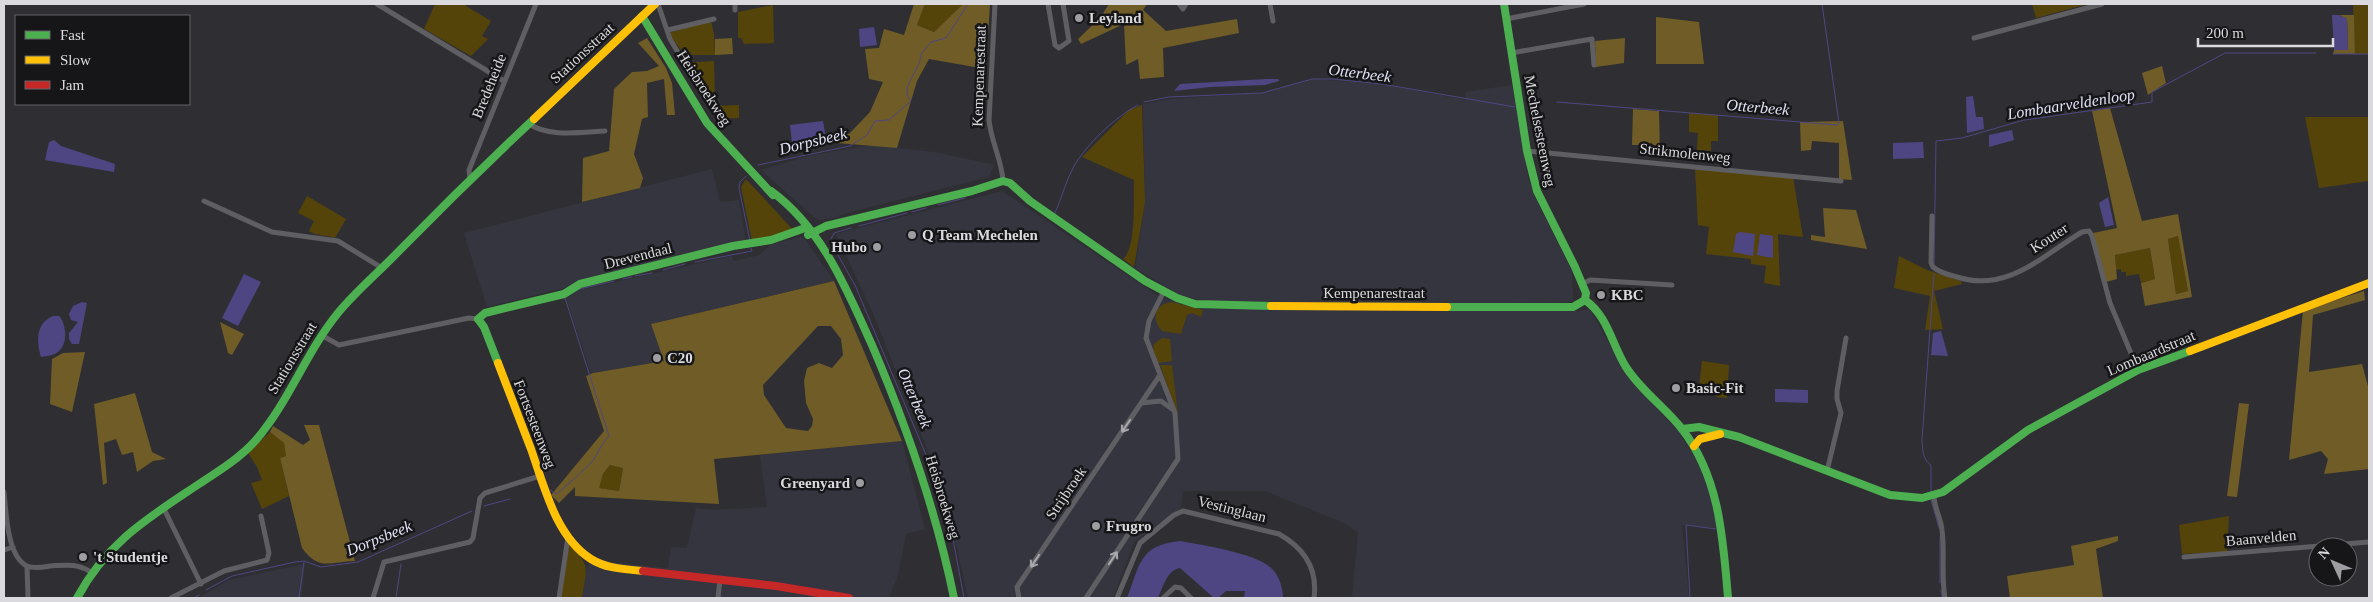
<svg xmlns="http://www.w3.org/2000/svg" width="2373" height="602" font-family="Georgia,serif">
<rect width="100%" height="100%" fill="#2f2f33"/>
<path fill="#353540" d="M1312 79 1382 84 1465 100 1466 92 1512 85 1528 177 1535 197 1572 271 1573 300 1568 302 1435 304 1204 301 1180 295 1135 268 1145 202 1143 104 1170 99 1262 93Z
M871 145 934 152 995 165 988 177 839 215V217L820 220 813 216 761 170 813 155Z
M712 169 720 202 739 200 746 242 580 281 564 288 487 307 464 233Z
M1002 191 1161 298 1204 309 1579 311 1590 309 1628 378 1678 431 1698 463 1708 484 1713 502 1717 528 1682 525 1689 598H1352L1358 533 1347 524 1265 491H1183L1181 508 1134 542 1113 598H968L945 494 873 313 836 234Z
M803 236 834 281 651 324 665 361 591 373 566 298 576 291 732 256 734 261 760 255 770 245Z
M902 441 925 529 906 534 898 575 889 598H582L587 566 596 559 607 562 668 568 671 547 687 548 696 508 714 510 767 507 760 455Z
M305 564 301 598H199L229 580Z"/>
<path fill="#55440a" d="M435 4H467L466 6 491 21 482 36 488 39 471 56 424 29Z
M925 4H963L934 32 917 25Z
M2032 4H2088L2036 18Z
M2353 4H2369V54H2355Z
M773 5 774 43 744 44 741 38H738V12Z
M711 21 714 34 715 55H685L668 33Z
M714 61 715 106 739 105V118L718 119 681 63Z
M1142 105 1145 202 1134 267 1123 259C1137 248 1133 197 1134 180L1082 157 1129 110Z
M1689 113 1718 115V141H1711V151L1697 150 1698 133 1689 132Z
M2305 117H2369V181L2319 188Z
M1695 169 1793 177 1803 237 1778 234 1780 286 1764 283 1766 266 1751 264V259L1706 254 1709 227 1698 225Z
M746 179 794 231 752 241 741 187Z
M307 196 346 219 335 238C326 235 316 236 309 231L314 221 298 213Z
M2178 236 2188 291 2176 294 2168 238Z
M2150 248 2155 279 2141 283 2139 274 2126 276V272H2121V269L2116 270 2115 255Z
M1899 256 1927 270 1961 281 1962 284 1934 291 1943 329 1925 330 1930 296 1894 288Z
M1172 302 1203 310 1201 317 1192 313 1187 315 1181 334 1162 331C1151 319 1154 304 1172 302Z
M1162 338 1170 339 1172 361 1158 363 1153 350 1154 344Z
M1702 361 1729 365 1727 398 1716 397V389L1699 387Z
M1160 365H1172L1178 415Z
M270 432 284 443 287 456 280 458 289 496 262 509 251 483 262 480 257 467 248 453Z
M610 465 623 467 619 491 598 488 603 474Z
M2229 516 2227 552 2182 554 2179 525Z
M569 545C592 567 586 568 582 598H561Z"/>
<path fill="#6f5c26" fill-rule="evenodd" d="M914 4H925L917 25 934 32 963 4H990L986 69 929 59 917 81 897 148 837 143 832 132 849 134 870 112 883 82 869 79 865 49 879 48 884 29 904 35Z
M1109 4H1147L1143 10 1166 31 1237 19 1239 33 1163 48 1164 77 1140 79 1138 59 1126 65 1124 24 1081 44 1078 39 1100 18Z
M2339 15H2354L2355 54H2333L2334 50H2348L2347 19Z
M1656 17 1699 22 1704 64H1656Z
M647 38 666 68 672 83 675 115H667L664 79 647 83 648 117 642 119 634 154 643 178 640 188 582 202 583 158 609 151 614 89 632 72 647 71 659 66 638 43Z
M732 38 733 54 715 55V39Z
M1625 38 1624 63 1596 67 1595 41Z
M2162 66 2166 83 2148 95 2142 73Z
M2110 108 2142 221 2178 214 2192 297 2145 306 2141 283 2155 279 2150 248 2115 255 2117 279 2106 282 2093 233 2117 228 2092 111ZM2178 236 2188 291 2176 294 2168 239Z
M1633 109 1659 111 1660 155H1656L1655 145H1632Z
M1843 121 1852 180 1839 179V143L1812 141 1811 150 1801 151 1800 122Z
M1823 208 1856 210 1867 249 1811 240V235L1825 237Z
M834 281 902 441 714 459 719 504 575 496V487L559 503 551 495 604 431 586 376 593 373 664 361 651 324ZM818 326H831L841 339 843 355 832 368 819 363 807 368 804 381 806 403 813 419 812 426 808 431 786 428 764 395 763 385ZM610 465 623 468 619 491 599 488 603 474Z
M2364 291 2365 300 2313 315 2309 372 2362 364 2369 390V469L2324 474 2328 459 2321 451 2289 460 2303 310Z
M220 322 244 334 232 355 228 353Z
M85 352 72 412 50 404 52 359 63 353Z
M135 393 152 452 166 459 153 461 137 472 133 452 122 455 116 439 104 443 107 483 103 485 94 404Z
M2239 403 2249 404 2237 497 2227 496Z
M304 425H319L355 561C329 562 319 571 302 548L280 458 286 456 284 443 270 432 273 426 303 445 310 440Z
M2118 536V541L2096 549 2103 598H2010L2007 576 2074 565 2071 546Z"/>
<path fill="#4e4683" d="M2332 15H2339L2347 19 2348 50H2334Z
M874 27 877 45 860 47 859 29Z
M1266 79H1278L1279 81 1265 85 1210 87 1174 91 1180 84Z
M1973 96 1976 117H1983L1984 129 1967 133 1966 97Z
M823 121 826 138 792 143 790 125Z
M2012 130 2014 140 1989 147V135Z
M54 140 61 146 115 164 114 172 45 160 49 142Z
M1923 142 1924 158 1893 159V143Z
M2108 197 2114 225 2105 227 2099 203Z
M1740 232 1755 234 1753 256 1733 252 1736 234Z
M1760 234 1773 236V258L1757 255Z
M244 274 261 282 238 326 222 318Z
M82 302 87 303 79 344H72L69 339V333L78 322 71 320 69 314 73 306Z
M53 316H59C66 323 68 342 60 350 56 355 48 356 41 357 36 341 36 323 53 316Z
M1941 331 1948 356 1931 355 1933 333Z
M1775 389 1808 390V403L1775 402Z
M1180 541C1202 545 1254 553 1270 567 1279 574 1283 588 1283 598H1244L1245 591H1226L1218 598H1214L1180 568C1167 570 1163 587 1158 598H1127C1140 565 1139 545 1180 541Z"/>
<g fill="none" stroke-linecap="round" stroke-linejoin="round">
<path stroke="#4e4683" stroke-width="1" d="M2333 54H2369
M1144 102 1169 97 1262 93 1312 79H1332L1382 84 1515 107
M1557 102 1837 125 1839 123 1822 4
M758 165 850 146 867 135 875 121 889 120 911 101C898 87 921 71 921 54L931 42 946 38 968 4
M746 176 740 182 739 188 750 241
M938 205 965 198
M912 212 926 208
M1055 213C1062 198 1066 180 1074 166 1088 143 1115 117 1138 105
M859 226 907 213
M851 228 834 233 830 241 855 285 929 462 953 539 964 598
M695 262 752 251 751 248
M1934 264 1936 141 1962 138 2024 120 2152 102V92L2225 53H2316
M663 270 685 264
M635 276 652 273
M623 279 632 277
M576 290 614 281
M550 490 556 494C560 492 591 464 594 459 599 451 602 443 609 436L565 298
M1931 492V465C1922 459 1923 450 1922 440L1934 274
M1931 500 1939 528
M484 506 510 499
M1940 583V537
M206 590 232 576 295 562 304 561 321 567 358 562 472 511
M1941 590 1942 598
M194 598 199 595
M299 598 304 562
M396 598 401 564
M1690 598 1686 525 1716 529"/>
<path stroke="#5f5f63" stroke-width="5" d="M377 4 504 81
M658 4 670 39 688 69
M995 4 989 120C991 142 1002 160 1003 181
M1048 4 1055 45 1059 48 1069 41 1063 4
M1179 4 1183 9 1186 4
M1270 4 1273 21
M735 10V4
M1506 19 1584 4
M668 30 714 19
M1974 38 2102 4
M1511 53 1592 39 1594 65
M528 123C547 138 583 132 605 131
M1527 151 1841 181
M470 179 469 170 536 4
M204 201 272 232 338 241 382 268
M1932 216 1931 263 1933 267C1940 273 1949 275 1957 277 2007 293 2042 256 2082 232L2089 231 2092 236 2110 303 2138 370
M1582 284 1590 280 1672 285
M321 335 339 345 469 318 478 319
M1141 403 1161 401 1172 409
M1827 471 1841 413 1837 399V391L1846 338
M4 492C6 511 7 557 27 566 34 569 44 567 50 566 67 565 76 563 91 572
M1934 495C1934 508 1941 518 1942 530 1945 553 1941 575 1945 598
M164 509 201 584
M4 550 13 547
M2184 557 2369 542
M27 566 28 598
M171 598 224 571 267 560 269 553 261 516
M373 598 384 562 470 542 473 538 480 498 485 493 540 476
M559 598 568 537
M718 598 720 579
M1019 598 1017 587 1160 375
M1086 598 1178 459 1175 413 1146 338 1149 321 1164 291
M1117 598 1140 543 1174 515 1183 511 1279 534C1304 548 1318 568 1314 598
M1163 598 1175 587 1181 588 1191 598"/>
<path stroke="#4caf50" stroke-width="8" d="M1504 4 1527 151 1537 191 1575 267 1586 293 1585 300
M642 16 707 123 773 195
M771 191C822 228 847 290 872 345 907 427 936 510 954 598
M808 235 826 226 972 191 1003 181 1010 183 1030 201 1145 281 1177 298 1195 304 1271 306
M1585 300C1608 316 1612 345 1626 367 1641 391 1665 407 1682 429 1720 478 1723 539 1728 598
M1447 307H1573L1585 300
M498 363 484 327 478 319 485 313 564 294 580 284 733 246 771 240 808 227
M1682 429 1699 427 1739 437 1890 495 1922 498 1943 492 2028 430 2138 370 2190 351
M77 598C107 542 148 518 199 484 219 471 240 458 256 440 289 402 306 352 338 313 356 291 379 272 399 251 443 206 488 162 534 119"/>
<path stroke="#ffc107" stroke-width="8" d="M534 119 655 4
M1271 306 1447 307
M2190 351 2369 283
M498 363C509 392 520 421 531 449 544 486 556 537 591 559 607 569 625 569 643 571
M1694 446 1700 439 1720 434"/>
<path stroke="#c62828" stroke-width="8" d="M643 571 776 586 849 598"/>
</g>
<defs><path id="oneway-shaft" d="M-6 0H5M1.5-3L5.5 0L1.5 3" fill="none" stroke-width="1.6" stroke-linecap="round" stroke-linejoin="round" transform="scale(1.25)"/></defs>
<g stroke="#a9a9ad">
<use href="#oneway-shaft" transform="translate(1126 426) rotate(124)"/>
<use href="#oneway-shaft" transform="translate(1113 558) rotate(-56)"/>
<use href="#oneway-shaft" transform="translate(1035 561) rotate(124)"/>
</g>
<g fill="#9e9ea2" stroke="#161619" stroke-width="2">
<circle cx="1079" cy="18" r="5"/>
<circle cx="912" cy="235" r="5"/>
<circle cx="877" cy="247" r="5"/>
<circle cx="1601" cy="295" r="5"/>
<circle cx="657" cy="358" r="5"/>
<circle cx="1676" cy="388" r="5"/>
<circle cx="860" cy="483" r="5"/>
<circle cx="1096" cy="526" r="5"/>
<circle cx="83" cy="557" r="5"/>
</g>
<g text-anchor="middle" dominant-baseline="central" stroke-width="5" stroke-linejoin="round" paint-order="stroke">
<g font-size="15" font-weight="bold" fill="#dadade" stroke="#161619" text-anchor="start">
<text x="1089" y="18">Leyland</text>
<text x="922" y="235">Q Team Mechelen</text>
<text x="867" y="247" text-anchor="end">Hubo</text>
<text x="1611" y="295">KBC</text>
<text x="667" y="358">C20</text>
<text x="1686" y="388">Basic-Fit</text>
<text x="850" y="483" text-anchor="end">Greenyard</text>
<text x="1106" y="526">Frugro</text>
<text x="93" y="557">'t Studentje</text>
</g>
<g font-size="15" fill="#dadade" stroke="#161619">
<text transform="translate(582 53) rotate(-43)">Stationsstraat</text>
<text transform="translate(979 76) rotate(-88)">Kempenarestraat</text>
<text transform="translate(489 86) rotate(-68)">Bredeheide</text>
<text transform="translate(704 88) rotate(57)">Heisbroekweg</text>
<text transform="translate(1540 131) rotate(79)">Mechelsesteenweg</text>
<text transform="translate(1685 153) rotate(6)">Strikmolenweg</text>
<text transform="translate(2049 238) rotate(-33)">Kouter</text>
<text transform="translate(638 256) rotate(-14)">Drevendaal</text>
<text x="1374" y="293">Kempenarestraat</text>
<text transform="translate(2151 353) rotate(-23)">Lombaardstraat</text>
<text transform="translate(292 358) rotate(-59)">Stationsstraat</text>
<text transform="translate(535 424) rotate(69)">Fortsesteenweg</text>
<text transform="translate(1066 493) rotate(-56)">Strijbroek</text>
<text transform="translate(943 497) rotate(73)">Heisbroekweg</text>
<text transform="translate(1232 509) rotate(14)">Vestinglaan</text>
<text transform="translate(2261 538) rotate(-5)">Baanvelden</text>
</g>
<g font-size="16" font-style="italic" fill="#e1e0f4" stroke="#161619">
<text transform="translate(1360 73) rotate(7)">Otterbeek</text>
<text transform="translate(2071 104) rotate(-9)">Lombaarveldenloop</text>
<text transform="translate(1758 107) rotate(5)">Otterbeek</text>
<text transform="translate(813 141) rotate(-14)">Dorpsbeek</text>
<text transform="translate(915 398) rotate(67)">Otterbeek</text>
<text transform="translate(379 538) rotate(-22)">Dorpsbeek</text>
</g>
</g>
<rect width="2373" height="602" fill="none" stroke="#dadade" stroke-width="10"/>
<rect x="15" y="15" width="175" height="90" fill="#161619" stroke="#646468"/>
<rect x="25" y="31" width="25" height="8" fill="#4caf50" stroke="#646468"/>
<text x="60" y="40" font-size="15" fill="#dadade">Fast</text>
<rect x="25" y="56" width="25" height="8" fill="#ffc107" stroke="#646468"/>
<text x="60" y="65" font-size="15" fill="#dadade">Slow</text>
<rect x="25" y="81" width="25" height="8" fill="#c62828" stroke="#646468"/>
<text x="60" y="90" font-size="15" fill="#dadade">Jam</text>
<g transform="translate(2333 562) rotate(314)"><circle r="24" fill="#161619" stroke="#646468"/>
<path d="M0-4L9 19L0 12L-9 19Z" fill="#9e9ea2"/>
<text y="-8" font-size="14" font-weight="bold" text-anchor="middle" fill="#dadade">N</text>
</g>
<path d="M2198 38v8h135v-8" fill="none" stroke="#dadade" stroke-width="2.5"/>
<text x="2206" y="38" font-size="15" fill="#dadade" stroke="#161619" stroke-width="4" paint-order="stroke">200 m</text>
</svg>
